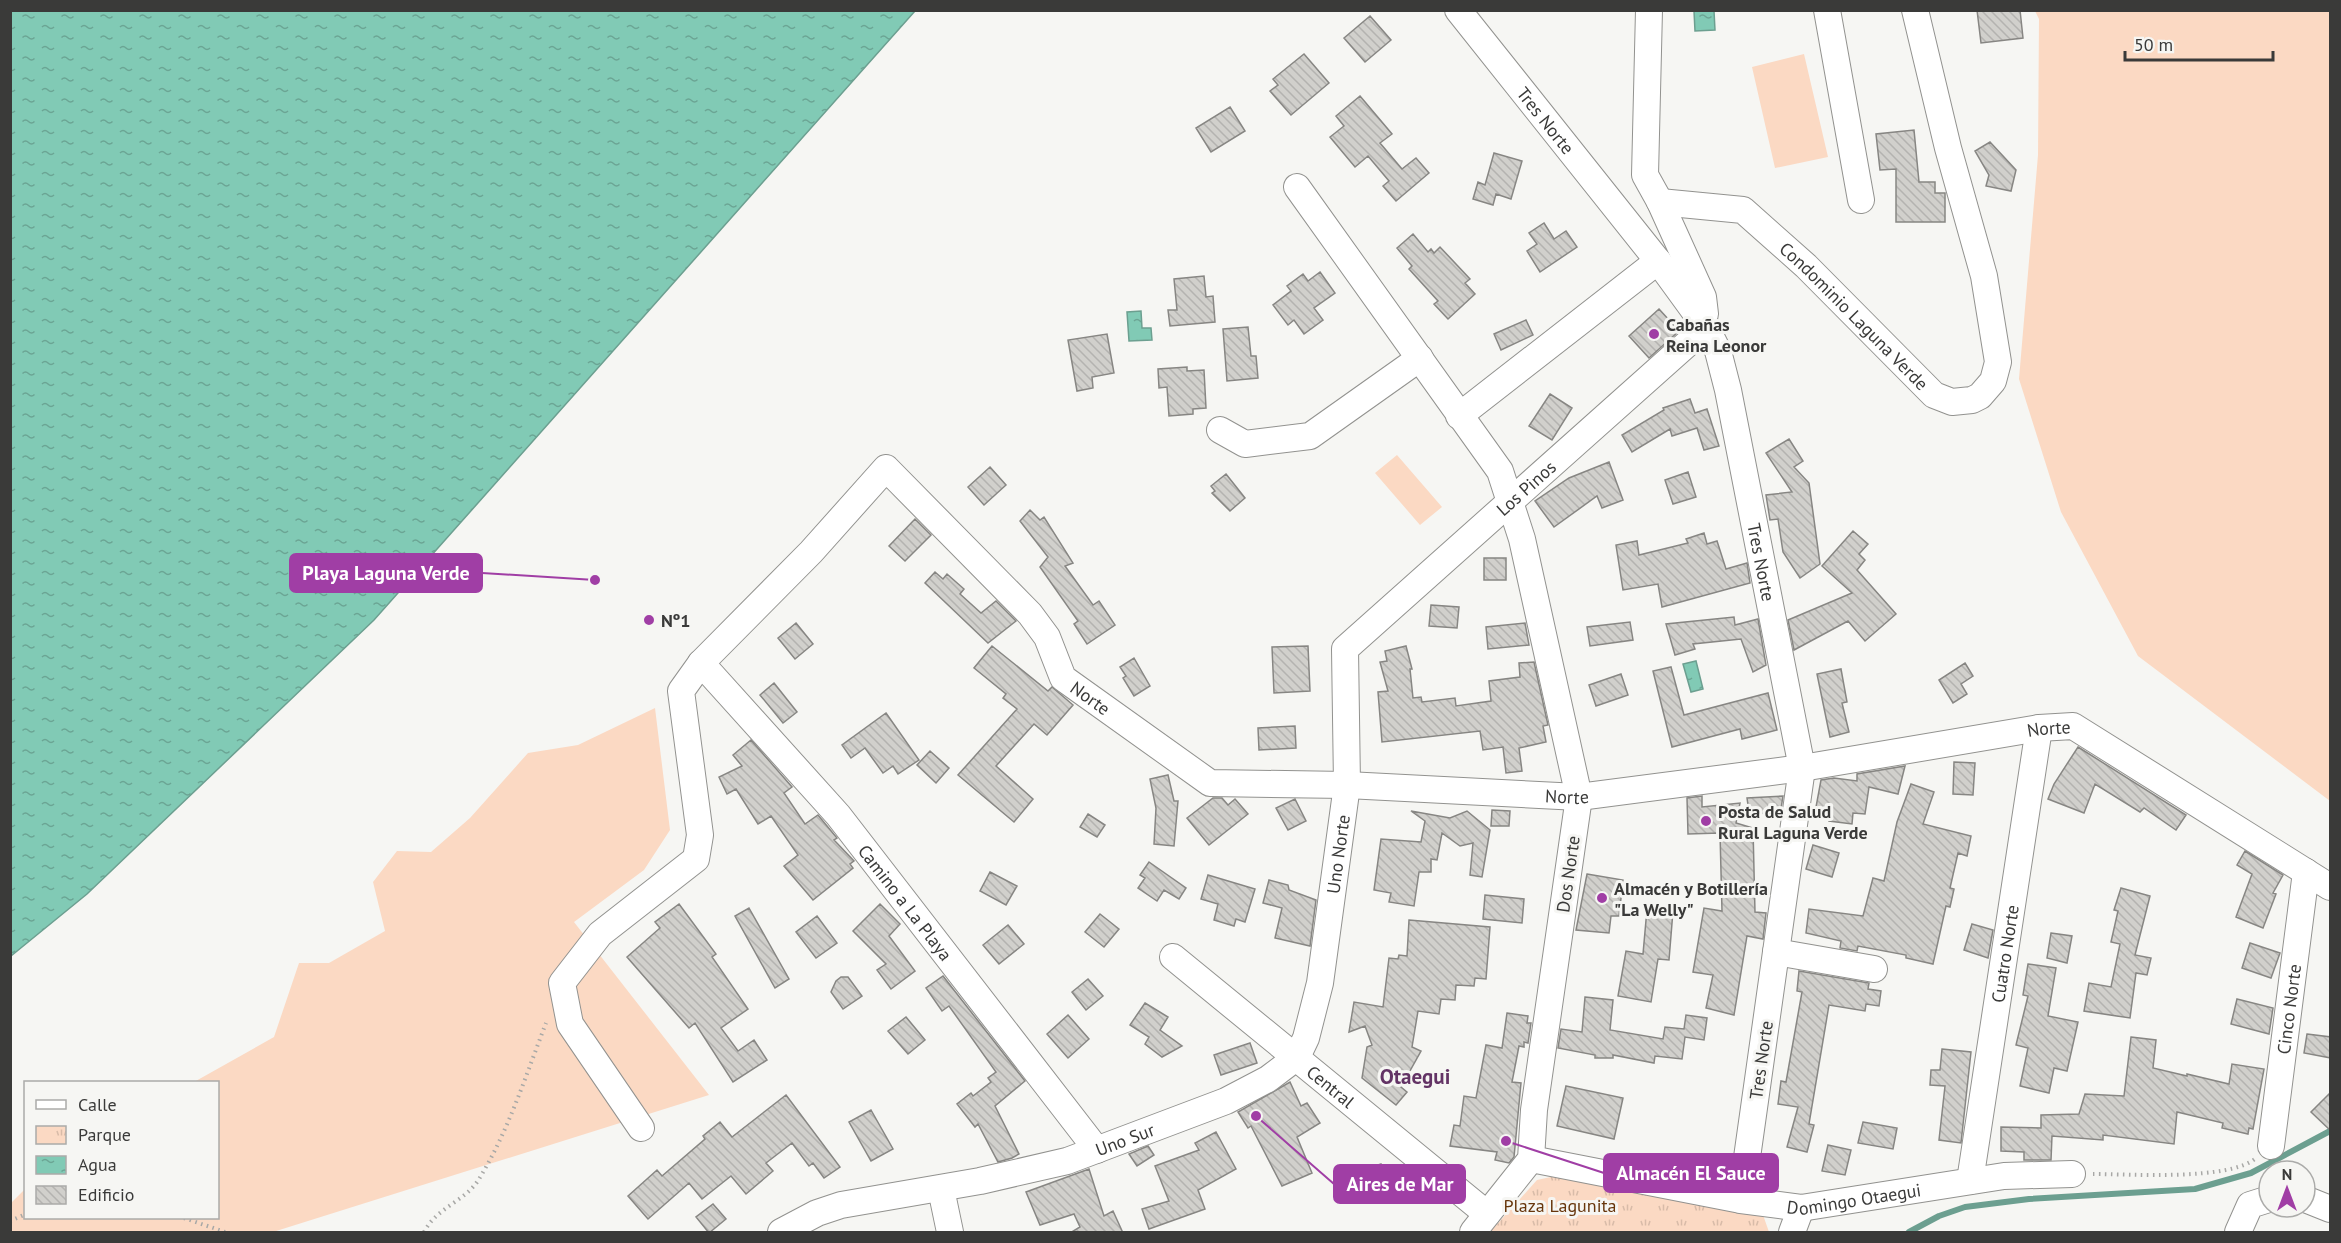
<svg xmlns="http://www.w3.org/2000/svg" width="2341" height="1243" font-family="'PT Sans',sans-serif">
<defs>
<pattern id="park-tufts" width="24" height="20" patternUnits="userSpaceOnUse" patternTransform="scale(1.5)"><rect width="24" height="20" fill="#fbd9c3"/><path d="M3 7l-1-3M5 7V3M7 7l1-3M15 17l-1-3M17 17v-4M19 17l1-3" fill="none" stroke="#d8bba8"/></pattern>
<pattern id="water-ripples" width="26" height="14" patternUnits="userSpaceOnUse" patternTransform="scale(1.5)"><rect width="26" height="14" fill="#81cab5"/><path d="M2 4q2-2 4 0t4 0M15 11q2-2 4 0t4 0" fill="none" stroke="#6ba594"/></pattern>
<pattern id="building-back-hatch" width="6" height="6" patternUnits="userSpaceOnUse" patternTransform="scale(1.5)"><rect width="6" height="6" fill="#d1d0cc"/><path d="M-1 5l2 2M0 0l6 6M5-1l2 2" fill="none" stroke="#b4b3b0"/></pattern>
</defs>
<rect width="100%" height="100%" fill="#f6f6f3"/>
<path fill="#fbd9c3" d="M2035 11H2330V801L2138 656 2061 512 2019 379 2038 155 2039 19Z
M1804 54 1828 157 1775 168 1752 67Z
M1397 455 1442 507 1420 525 1375 473Z
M655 708 670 830 644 870 574 922 709 1095 273 1232H11V1203L25 1189 26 1218H218V1082H194L274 1037 299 963H329L385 931 373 882 397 851 431 852 470 818 528 753 578 745Z"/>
<path fill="url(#park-tufts)" d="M1560 1175 1762 1212 1769 1232H1490L1537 1180Z"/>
<path fill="url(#water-ripples)" stroke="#6c9f90" stroke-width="1.5" d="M11 10 915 11 374 620 87 894 11 956Z
M1694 11H1714L1715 30 1695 31Z
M1141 311 1142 328H1151L1152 340 1129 341 1127 312Z
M1696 661 1703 689 1691 692 1683 664Z"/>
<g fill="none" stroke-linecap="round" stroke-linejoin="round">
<path stroke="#6c9f90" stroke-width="6" d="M1909 1232 1939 1216 1965 1207 2029 1199 2195 1189 2251 1173 2330 1131"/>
</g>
<path fill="url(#building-back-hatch)" stroke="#878683" stroke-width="1.5" d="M1977 10H2020L2023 38 1981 43Z
M1370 16 1391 40 1365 62 1344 38Z
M1304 54 1329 83 1291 115 1270 91 1278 85 1273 79Z
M1360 96 1392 134 1380 143 1402 169 1416 158 1429 173 1396 201 1383 186 1389 181 1368 156 1355 167 1330 137 1344 126 1336 116Z
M1230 107 1245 131 1211 152 1196 128Z
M1914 130 1919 182H1935V193H1945V222H1896V169L1880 170 1876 134Z
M1990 142 2016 170 2011 191 1986 186 1989 175 1975 151Z
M1494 153 1522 161 1511 199 1496 194 1493 205 1473 199 1478 182 1485 185Z
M1544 223 1554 239 1566 231 1577 247 1540 272 1527 251 1537 244 1529 233Z
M1413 234 1428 252 1431 249 1434 253 1440 247 1470 279 1465 283 1475 294 1448 319 1434 304 1438 301 1409 269 1412 266 1397 248Z
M1320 272 1335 293 1314 308 1323 320 1304 334 1294 320 1288 325 1273 305 1291 291 1287 286 1303 274 1308 281Z
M1204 276 1206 297 1213 296 1215 322 1170 326 1168 310H1177L1174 279Z
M1659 309 1679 331 1649 358 1629 336Z
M1526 320 1533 335 1501 350 1494 334Z
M1248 327 1251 356H1256L1258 378 1227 381 1223 329Z
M1107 334 1114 373 1092 377 1093 388 1077 391 1068 340Z
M1187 367V371L1204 370 1206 408 1193 409V414L1169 416 1167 387 1159 388 1158 369Z
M1550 394 1572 408 1552 440 1529 426Z
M1690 399 1695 413 1707 409 1719 446 1704 450 1697 428 1672 436 1670 429 1632 452 1622 435 1664 410 1663 408Z
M1789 439 1803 461 1794 467 1809 483 1820 564 1800 578 1783 552 1778 519 1770 520 1766 495 1792 492 1766 453Z
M1609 462 1623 500 1602 508 1597 496 1554 527 1535 501 1569 478Z
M990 467 1006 485 984 505 968 487Z
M1688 472 1696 497 1673 504 1665 480Z
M1226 474 1245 498 1230 511 1212 493 1215 491 1211 486Z
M1030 510 1040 520 1044 517 1073 563 1065 566 1093 605 1099 601 1115 625 1087 644 1074 624 1078 621 1040 567 1048 557 1020 521Z
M915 519 931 535 905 561 889 546Z
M1853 531 1868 544 1859 554 1865 560 1857 570 1896 614 1865 641 1848 621 1794 650 1788 620 1852 593 1822 566Z
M1704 533 1707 544 1717 541 1726 569 1747 563 1750 583 1662 607 1658 584 1623 590 1616 545 1637 541 1639 555 1688 543 1686 539Z
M1484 558H1506V580H1484Z
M935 572 943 579 947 574 964 589 960 594 981 613 996 601 1016 621 988 643 925 583Z
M1431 605 1459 607 1457 628 1429 626Z
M1734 617 1735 625 1758 619 1766 665 1753 672 1741 639 1693 644 1695 649 1675 655 1666 624Z
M1630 622 1633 640 1590 646 1587 627Z
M796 623 813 644 795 659 778 638Z
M1525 623 1529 645 1488 649 1486 627Z
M992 646 1048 691 1052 687 1073 705 1047 735 1034 724 996 766 1033 799 1014 822 958 775 1017 709 1003 698 1006 694 974 668Z
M1308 646 1310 691 1274 693 1272 647Z
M1406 646 1412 669H1410L1413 698 1421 697 1422 702 1455 698 1456 706 1491 701 1489 681 1520 677 1519 663 1534 662 1548 725 1543 726 1546 742 1519 748 1522 771 1506 773 1503 747 1483 750 1480 731 1382 742 1378 692 1388 691 1380 662 1387 661 1385 651Z
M1134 658 1150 686 1134 696 1123 678 1126 676 1120 667Z
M1965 663 1973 676 1961 684 1967 694 1953 703 1939 680Z
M1671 667 1684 715 1768 693 1777 730 1742 739 1740 729 1672 747 1653 671Z
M1841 669 1847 702 1842 703 1849 732 1830 737 1817 674Z
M1621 674 1628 695 1596 706 1589 685Z
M774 683 797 712 783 723 760 695Z
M886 713 919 760 898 774 893 766 883 773 865 748 851 758 842 745Z
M1295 726 1296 748 1259 750 1258 728Z
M751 740 792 787 784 793 805 824 818 815 837 838 834 840 854 861 850 864 853 868 813 900 784 866 798 855 771 816 758 824 736 789 727 794 719 777 742 766 733 755Z
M2078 747 2186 815 2176 830 2144 808 2140 812 2095 784 2084 813 2048 799 2054 784Z
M930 751 949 768 936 783 917 765Z
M1954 762 1975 763 1973 795 1953 794Z
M1905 766 1898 794 1869 787 1865 814 1853 813 1852 824 1829 821 1830 809 1816 807 1821 780 1834 778 1857 781V774Z
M1168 775 1174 801H1178L1174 846 1154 844 1156 808 1150 779Z
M1911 784 1934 792 1923 824 1971 836 1967 856 1958 853 1950 888 1954 889 1950 907 1946 906 1933 964 1906 958V955L1858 946 1857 951 1840 948 1841 941 1806 933 1809 909 1863 916 1873 878 1884 881 1897 822Z
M1702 796V807L1740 803 1736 823 1753 828 1755 912 1766 913 1763 939 1747 936 1734 1015 1706 1008 1713 975 1693 972 1704 908 1722 911 1720 833 1688 834 1687 798Z
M1783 796 1780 815 1749 812 1747 798Z
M1213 798H1222L1228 805 1235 799 1248 814 1209 845 1187 818Z
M1295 799 1306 821 1288 830 1276 808Z
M1492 810 1510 811 1509 826H1491Z
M1411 811 1450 818 1467 811 1490 830 1482 877 1470 875 1473 843 1460 846 1442 833 1437 860 1431 859V872H1419L1414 906 1389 902 1391 893 1374 890 1381 839 1421 842 1425 821Z
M1088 814 1105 825 1097 837 1080 827Z
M1813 845 1839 853 1832 877 1806 869Z
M2245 851 2283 875 2273 893 2276 894 2263 928 2236 917 2252 874 2237 865Z
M1149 862 1186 888 1179 899 1164 890 1157 901 1138 888 1145 878 1140 875Z
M990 872 1017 886 1006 905 980 891Z
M1587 874 1623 880 1619 916H1611L1609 933 1576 930Z
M1208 875 1255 889 1245 922 1236 919 1234 926 1214 920 1218 904 1201 899Z
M1269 880 1288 885 1289 890 1316 900 1310 946 1275 938 1282 908 1263 903Z
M2121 888 2150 896 2135 955 2151 958 2147 975 2136 973 2130 1018 2084 1011 2089 983 2111 987 2120 944 2111 942 2118 911 2114 910Z
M1485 895 1524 899 1522 923 1483 919Z
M679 904 716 954 712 957 748 1009 721 1028 738 1051 754 1040 767 1060 733 1082 695 1023 689 1028 627 957 660 928 655 922Z
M880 904 900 924 889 936 915 971 891 989 877 970 886 964 853 931Z
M749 908 789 979 775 988 735 916Z
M1647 909 1673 911 1669 960 1658 959 1651 1002 1618 996 1626 951 1643 954Z
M1100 914 1119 929 1104 947 1085 932Z
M817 916 837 943 816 958 796 932Z
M1409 920 1490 927 1486 979 1475 978 1474 986 1456 985 1455 1000 1441 999 1439 1014 1418 1011 1412 1047 1421 1051 1401 1087 1407 1092 1396 1105 1362 1078 1367 1047 1372 1045 1365 1026 1349 1032 1354 1002 1383 1007 1389 958 1398 959 1399 955 1407 956Z
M1972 924 1993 930 1988 958 1964 950Z
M1008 925 1024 944 999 964 983 945Z
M2051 933 2072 936 2067 963 2047 958Z
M2250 943 2280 953 2271 978 2242 968Z
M2028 964 2056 968 2048 1016 2078 1022 2067 1071 2054 1068 2049 1093 2020 1086 2028 1048 2016 1045 2028 996 2023 995Z
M1799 971 1869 983 1868 989 1881 991 1879 1006 1866 1004 1865 1011 1829 1005 1809 1124 1814 1125 1807 1152 1787 1147 1798 1107 1778 1104 1781 1081 1786 1082 1802 992 1797 991Z
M943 976 1025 1081 995 1106 1019 1154 1012 1158 998 1162 978 1124 975 1127 957 1104 971 1093 973 1096 991 1082 988 1078 996 1072 949 1006 942 1011 926 988Z
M841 977H848L862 996 843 1009 831 992 836 981Z
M1088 979 1103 996 1086 1010 1072 992Z
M1585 997 1613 1000 1610 1030 1663 1039 1665 1027 1684 1029 1686 1015 1707 1018 1704 1040 1685 1037 1682 1059 1655 1056 1654 1063 1613 1055V1058H1595V1055L1558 1048 1561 1029 1582 1032Z
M2237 999 2273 1008 2269 1034 2231 1024Z
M1145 1003 1168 1017 1160 1030 1182 1046 1162 1057 1145 1044 1149 1037 1130 1025Z
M1507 1013 1528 1016 1527 1023H1531L1528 1043 1524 1042V1047L1519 1046 1512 1082 1521 1083 1514 1157 1509 1163 1495 1160 1497 1152 1450 1146 1454 1125 1460 1126 1464 1096 1476 1098 1486 1045 1502 1048Z
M1068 1015 1089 1039 1068 1058 1047 1034Z
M906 1017 925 1040 908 1054 888 1031Z
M2307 1034 2331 1037V1058L2304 1053Z
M2131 1037 2156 1040 2153 1068 2187 1076V1074L2229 1084 2232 1064 2264 1069 2253 1129 2249 1128 2248 1134 2222 1128 2223 1123 2177 1112 2174 1144 2103 1135V1140L2052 1136 2051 1160H2024V1152L2001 1151V1127L2041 1128V1115L2079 1114 2085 1094 2124 1096Z
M1250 1043 1257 1063 1221 1075 1214 1055Z
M1942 1049 1971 1052 1961 1143 1939 1140 1945 1086 1930 1085 1931 1070H1940Z
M1290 1082 1301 1106 1307 1103 1320 1123 1297 1137 1312 1173 1282 1186 1251 1126 1248 1128 1238 1112Z
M1566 1086 1623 1098 1614 1139 1557 1126Z
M2331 1092V1131L2311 1112Z
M786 1095 840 1167 824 1178 813 1163 809 1166 792 1143 766 1163 773 1171 746 1194 731 1176 702 1199 689 1183 648 1219 628 1196 657 1170 662 1176 705 1139 703 1136 720 1122 732 1137Z
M871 1110 893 1149 871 1161 849 1122Z
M1863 1122 1897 1128 1893 1149 1858 1143Z
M1216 1132 1236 1169 1198 1190 1205 1209 1149 1229 1142 1209 1169 1201 1155 1166 1199 1150 1195 1143Z
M1828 1145 1851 1150 1845 1175 1822 1171Z
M1148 1146 1154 1155 1137 1166 1129 1154Z
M1381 1164 1388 1185 1352 1197 1345 1176Z
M1089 1169 1104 1216 1113 1211 1123 1233H1070L1080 1227 1074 1214 1040 1225 1026 1192Z
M713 1204 726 1219 709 1233 696 1217Z"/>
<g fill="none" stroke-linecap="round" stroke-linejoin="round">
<defs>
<g id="minor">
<path id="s1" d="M1458 10 1658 261 1706 327 1718 351 1728 390 1802 768 1741 1200"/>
<path d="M1649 10 1645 175 1660 202 1703 297 1705 314"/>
<path d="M1827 10 1861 200"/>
<path d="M1297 187 1500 471 1522 539 1579 797 1534 1110 1531 1159 1473 1232"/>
<path id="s2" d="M1660 202 1743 210 1806 266 1934 395 1952 402 1972 400 1980 396 1993 381 1998 362 1984 276 1948 148 1915 10"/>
<path d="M1459 416 1658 261"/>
<path d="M1220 430 1245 444 1310 436 1420 358"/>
<path id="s3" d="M701 663 838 815 1097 1150"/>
<path d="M1776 952 1874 969"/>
<path id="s4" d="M1173 957 1487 1214"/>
<path id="s5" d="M641 1128 570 1024 562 983 600 934 696 859 700 835 681 691 701 663 811 552 886 468 1030 614 1047 637 1063 678 1210 783 1347 785 1579 797 1802 768 2039 728 2073 726 2330 887"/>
<path id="s6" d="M2271 1146 2306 872"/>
<path id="s7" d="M1531 1159 1741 1200 1801 1208 2004 1176 2072 1174"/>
<path id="s8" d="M1970 1181 2039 728"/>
<path d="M941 1189 950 1232"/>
<path d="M2305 1199 2330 1209"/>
<path id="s9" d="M781 1232 817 1213 841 1205 980 1181 1067 1161 1226 1101 1268 1079 1297 1057 1306 1038 1320 983 1347 785 1345 649 1706 327"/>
<path d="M1792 1232 1801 1208"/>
<path d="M2238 1232 2250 1205 2269 1199"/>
</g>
</defs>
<use href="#minor" stroke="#92928f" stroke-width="28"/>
<path stroke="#a8a8a6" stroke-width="4" stroke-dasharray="1.5 4.5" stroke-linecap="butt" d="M2093 1174C2130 1174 2230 1181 2256 1158
M184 1218 225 1232
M10 1221 26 1214
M424 1232C437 1207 466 1201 479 1179 508 1132 526 1075 546 1023"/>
<use href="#minor" stroke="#fff" stroke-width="26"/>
</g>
<g fill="#a03ea5" stroke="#f6f6f3" stroke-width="2">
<circle cx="1654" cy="334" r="6"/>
<circle cx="649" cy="620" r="6"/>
<circle cx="1706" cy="821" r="6"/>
<circle cx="1602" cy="898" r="6"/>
</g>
<g text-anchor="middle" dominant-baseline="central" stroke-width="6" stroke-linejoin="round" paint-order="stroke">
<g font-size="18" fill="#3a3a39" stroke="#f6f6f3">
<text stroke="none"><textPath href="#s1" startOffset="141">Tres Norte</textPath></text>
<text stroke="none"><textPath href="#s2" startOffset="237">Condominio Laguna Verde</textPath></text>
<text stroke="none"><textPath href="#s9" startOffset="1206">Los Pinos</textPath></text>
<text stroke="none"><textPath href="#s1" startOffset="645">Tres Norte</textPath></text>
<text stroke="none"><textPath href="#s5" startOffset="1136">Norte</textPath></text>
<text stroke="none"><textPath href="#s5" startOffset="2127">Norte</textPath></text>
<text stroke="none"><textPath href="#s5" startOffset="1640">Norte</textPath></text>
<text stroke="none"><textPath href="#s9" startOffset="758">Uno Norte</textPath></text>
<text transform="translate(1568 874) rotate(-82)">Dos Norte</text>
<text stroke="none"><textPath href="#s3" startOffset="315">Camino a La Playa</textPath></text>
<text stroke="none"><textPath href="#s8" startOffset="230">Cuatro Norte</textPath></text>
<text stroke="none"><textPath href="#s6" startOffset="138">Cinco Norte</textPath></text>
<text transform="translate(1761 1060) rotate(-82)">Tres Norte</text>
<text stroke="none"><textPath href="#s4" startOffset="204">Central</textPath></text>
<text stroke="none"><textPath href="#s9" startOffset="358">Uno Sur</textPath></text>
<text stroke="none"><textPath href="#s7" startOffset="328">Domingo Otaegui</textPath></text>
</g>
<g font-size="18" font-weight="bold" fill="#3a3a39" stroke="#f6f6f3" text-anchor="start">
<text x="1666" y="324">Cabañas<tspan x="1666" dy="21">Reina Leonor</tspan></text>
<text x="661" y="620">Nº1</text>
<text x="1718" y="811">Posta de Salud<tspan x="1718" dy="21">Rural Laguna Verde</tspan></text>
<text x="1614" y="888">Almacén y Botillería<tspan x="1614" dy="21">"La Welly"</tspan></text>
</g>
<g font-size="18" fill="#67360c" stroke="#f6f6f3">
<text x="1560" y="1205">Plaza Lagunita</text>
</g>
<g font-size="21" font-weight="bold" fill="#633365" stroke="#f6f6f3">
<text x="1415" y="1076">Otaegui</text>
</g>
</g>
<path fill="none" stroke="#a03ea5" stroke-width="2" d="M595 580L482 573M1506 1141L1604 1173M1256 1116L1334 1184"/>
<g fill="#a03ea5" stroke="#f6f6f3" stroke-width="2">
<circle cx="595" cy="580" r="6"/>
<circle cx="1506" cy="1141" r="6"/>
<circle cx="1256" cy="1116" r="6"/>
</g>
<g fill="#a03ea5" stroke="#a03ea5" stroke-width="2">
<rect x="290" y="554" width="192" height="38" rx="6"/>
<rect x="1604" y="1154" width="174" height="38" rx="6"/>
<rect x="1334" y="1165" width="131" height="38" rx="6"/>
</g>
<g font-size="20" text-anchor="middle" font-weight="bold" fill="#fff">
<text x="386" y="580">Playa Laguna Verde</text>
<text x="1691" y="1180">Almacén El Sauce</text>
<text x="1400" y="1191">Aires de Mar</text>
</g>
<rect width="2341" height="1243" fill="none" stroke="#3a3a39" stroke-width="24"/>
<rect x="24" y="1081" width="195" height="138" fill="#f6f6f3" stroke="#ababa9" stroke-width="1.5"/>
<rect x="36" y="1100" width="30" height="9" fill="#ffffff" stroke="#ababa9" stroke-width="1.5"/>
<text x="78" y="1111" font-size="18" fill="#3a3a39">Calle</text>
<rect x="36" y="1126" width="30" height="18" fill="url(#park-tufts)" stroke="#ababa9" stroke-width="1.5"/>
<text x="78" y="1141" font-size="18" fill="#3a3a39">Parque</text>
<rect x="36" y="1156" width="30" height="18" fill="url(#water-ripples)" stroke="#ababa9" stroke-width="1.5"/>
<text x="78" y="1171" font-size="18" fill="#3a3a39">Agua</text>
<rect x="36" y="1186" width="30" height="18" fill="url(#building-back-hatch)" stroke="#ababa9" stroke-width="1.5"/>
<text x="78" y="1201" font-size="18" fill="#3a3a39">Edificio</text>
<g transform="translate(2287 1189)"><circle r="28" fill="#f6f6f3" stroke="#ababa9" stroke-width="1.5"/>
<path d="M0-4.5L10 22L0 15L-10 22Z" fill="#a03ea5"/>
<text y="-9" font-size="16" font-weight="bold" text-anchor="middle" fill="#3a3a39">N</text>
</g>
<path d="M2125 51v9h148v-9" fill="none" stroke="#3a3a39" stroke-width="3"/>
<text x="2134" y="51" font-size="18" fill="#3a3a39" stroke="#f6f6f3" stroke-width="4.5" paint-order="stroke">50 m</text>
</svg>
